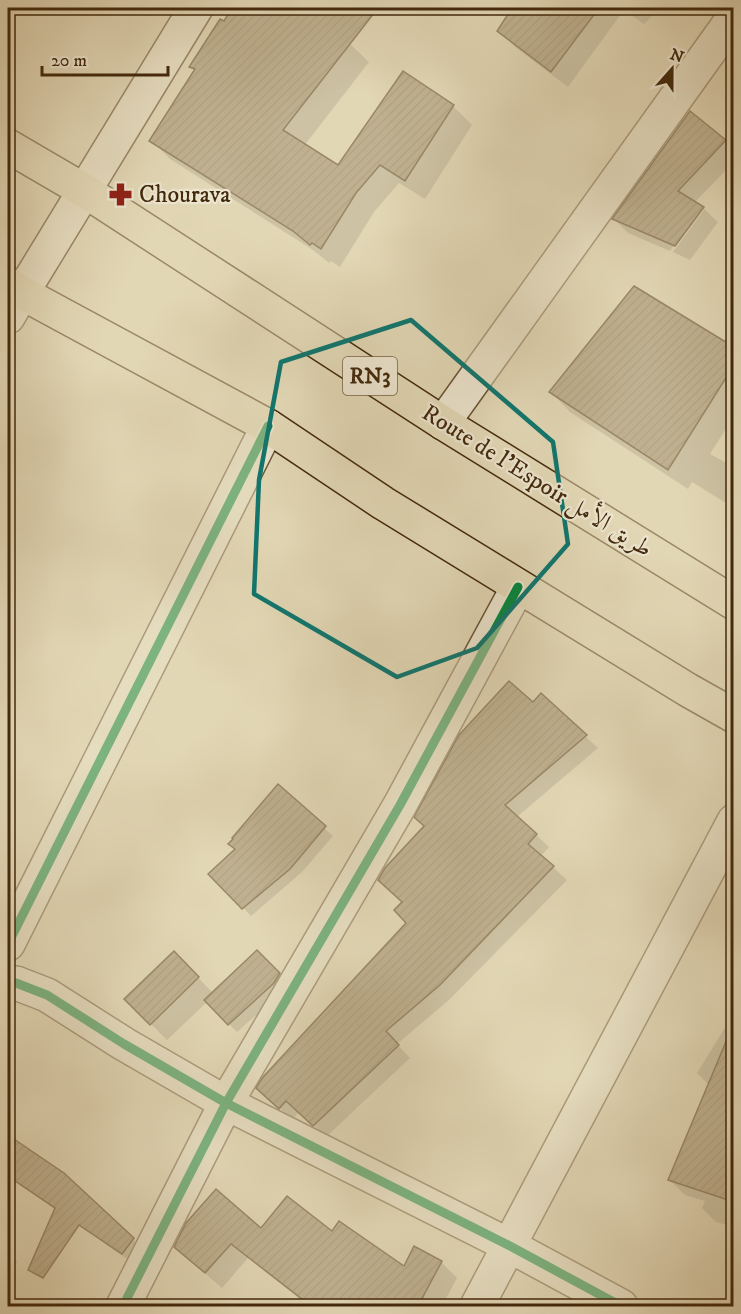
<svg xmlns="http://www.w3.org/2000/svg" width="741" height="1314" font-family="'IM FELL DW Pica',Amiri,serif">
<defs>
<pattern id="building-hatch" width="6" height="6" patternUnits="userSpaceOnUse" patternTransform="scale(1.5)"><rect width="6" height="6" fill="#968364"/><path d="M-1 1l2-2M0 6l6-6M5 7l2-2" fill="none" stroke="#7c6b51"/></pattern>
</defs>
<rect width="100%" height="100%" fill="#e2d7b5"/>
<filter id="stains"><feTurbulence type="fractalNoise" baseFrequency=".00333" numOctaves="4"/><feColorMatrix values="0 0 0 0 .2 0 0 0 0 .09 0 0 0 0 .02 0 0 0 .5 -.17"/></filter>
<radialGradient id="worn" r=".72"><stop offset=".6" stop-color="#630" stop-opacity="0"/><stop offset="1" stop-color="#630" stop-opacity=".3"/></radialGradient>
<path fill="#0003" d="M233 8H290L350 44 369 62 304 146 338 167 453 106 472 125 425 199 399 183 374 212 340 267 331 261 329 263 313 250 170 159 151 140 196 71 191 67 224 23Z
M389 8H406L399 16Z
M514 8H660L644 24 624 10 568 87 515 47 499 31Z
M690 113 734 149V162L694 203 703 208 718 222 690 260 673 252 704 210H700L670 251 628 233 614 219Z
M734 349V416L710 454 734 467V508L692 482 688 489 570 412 551 392Z
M533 704 585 736 598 748 517 817 549 847 541 856 567 880 449 1000 397 1044 410 1058 326 1137 299 1112 292 1120 271 1100 408 922 404 903Z
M278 787 333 836 302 872 251 916 210 874 236 850Z
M734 947V959L729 954Z
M257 952 287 983 282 992 237 1032 207 1002 167 1040 126 999 174 953 213 993Z
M734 1013V1227L716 1222 702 1208 705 1201 685 1195 670 1180 709 1085 697 1073Z
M8 1137 63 1174 141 1247 130 1261 8 1177Z
M261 1230 332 1234 404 1268 441 1262 457 1278 442 1306H307L306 1304 248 1258 222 1288 192 1262 176 1246Z
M8 1251 17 1261 8 1288Z"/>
<path fill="url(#building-hatch)" stroke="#43290c" stroke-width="1.5" d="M232 8H378L283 130 338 165 403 71 454 105 405 181 380 165 356 193 321 249 312 243 310 245 293 231 149 141 195 69 189 67 220 19 224 21Z
M512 8H599L551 72 497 31Z
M690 111 726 140 678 191 704 207 675 246 612 219Z
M634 286 734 347V365L668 470 549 392Z
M509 681 533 702 541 693 587 735 505 805 537 834 528 844 554 866 440 985 386 1031 399 1045 313 1126 286 1101 279 1109 256 1088 263 1077 406 923 394 910 402 902 378 880 385 868 424 826 414 817 459 735Z
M278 784 326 826 290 869 242 909 208 874 235 849 228 844 233 839 232 838Z
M257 950 280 973 274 983 228 1025 204 1000Z
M174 951 199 977 150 1025 124 999Z
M733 1025H734V1202L668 1180Z
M8 1135 64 1173 134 1238 122 1254 79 1225 43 1278 28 1270 55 1208 8 1176Z
M216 1189 261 1228 287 1196 332 1231 339 1221 404 1266 414 1246 442 1261 418 1306H311L231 1244 205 1273 174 1247 186 1223Z"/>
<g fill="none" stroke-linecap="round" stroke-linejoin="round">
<defs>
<path id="street" d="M8 317 22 293
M443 423 734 17
M8 944 268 426
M8 982 16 983 47 995 124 1044 226 1103 510 1246 621 1306
M123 1306 226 1103 400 805 518 587
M477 1306 734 821"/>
<path id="secondary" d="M22 293 196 8"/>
<path id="highway" d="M8 146 85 191 443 423 734 603
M8 284 22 293 268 426 383 503 688 690 734 716"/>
</defs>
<use href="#street" stroke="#6b5436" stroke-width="36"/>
<use href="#secondary" stroke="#43290c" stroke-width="36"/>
<use href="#highway" stroke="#43290c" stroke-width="36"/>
<use href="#street" stroke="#ece5cf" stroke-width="33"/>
<use href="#secondary" stroke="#ece5cf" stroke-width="33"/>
<use href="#highway" stroke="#e2d7b5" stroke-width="33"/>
<defs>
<path id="cycleway" d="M8 944 268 426
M8 982 16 983 47 995 124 1044 226 1103 510 1246 621 1306
M123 1306 226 1103 400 805 518 587"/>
</defs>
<use href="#cycleway" stroke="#ece5cf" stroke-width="13"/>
<use href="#cycleway" stroke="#00873e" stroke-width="9"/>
</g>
<path d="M0 0H741V1314H0ZM411 320 553 442 568 544 477 648 397 677 254 594 259 480 281 362Z" fill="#e2d7b5" fill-opacity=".55" fill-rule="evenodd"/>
<path fill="none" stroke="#0f766e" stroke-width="4.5" stroke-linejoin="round" d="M411 320 553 442 568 544 477 648 397 677 254 594 259 480 281 362Z"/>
<defs>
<symbol id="pharmacy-bare" viewBox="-9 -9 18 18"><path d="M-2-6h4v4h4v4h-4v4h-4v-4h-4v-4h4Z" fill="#8f2418" stroke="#ece5cf" stroke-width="2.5" paint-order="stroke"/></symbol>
</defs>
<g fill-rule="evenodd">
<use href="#pharmacy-bare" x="104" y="178" width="33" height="33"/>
</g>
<g text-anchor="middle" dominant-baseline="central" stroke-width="4.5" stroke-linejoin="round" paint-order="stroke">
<rect fill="#ece5cf" stroke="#766146" stroke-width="1.5" x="343" y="357" width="54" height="38" rx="4.5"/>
<g font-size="22" font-weight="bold" fill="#43290c">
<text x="370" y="376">RN3</text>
</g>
<g font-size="24" fill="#43290c" stroke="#ece5cf" text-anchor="start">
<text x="139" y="195">Chourava</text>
</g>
<g font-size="24" fill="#43290c" stroke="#ece5cf">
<text transform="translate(537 481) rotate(32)">Route de l’Espoir طريق الأمل</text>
</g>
</g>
<rect width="741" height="1314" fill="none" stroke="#e2d7b5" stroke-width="30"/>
<rect x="9" y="9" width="723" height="1296" fill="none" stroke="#43290c" stroke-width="3"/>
<rect x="15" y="15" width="711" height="1284" fill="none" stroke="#43290c" stroke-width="1.5"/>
<g transform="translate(672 69) rotate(21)" stroke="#ece5cf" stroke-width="4.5" paint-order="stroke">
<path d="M0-4.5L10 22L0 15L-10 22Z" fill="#43290c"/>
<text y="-9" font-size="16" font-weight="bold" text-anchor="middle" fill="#43290c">N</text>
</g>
<path d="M42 66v9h126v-9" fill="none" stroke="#43290c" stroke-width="3"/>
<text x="51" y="66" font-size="18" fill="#43290c" stroke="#ece5cf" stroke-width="4.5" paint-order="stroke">20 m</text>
<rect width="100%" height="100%" filter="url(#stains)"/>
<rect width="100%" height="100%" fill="url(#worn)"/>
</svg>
